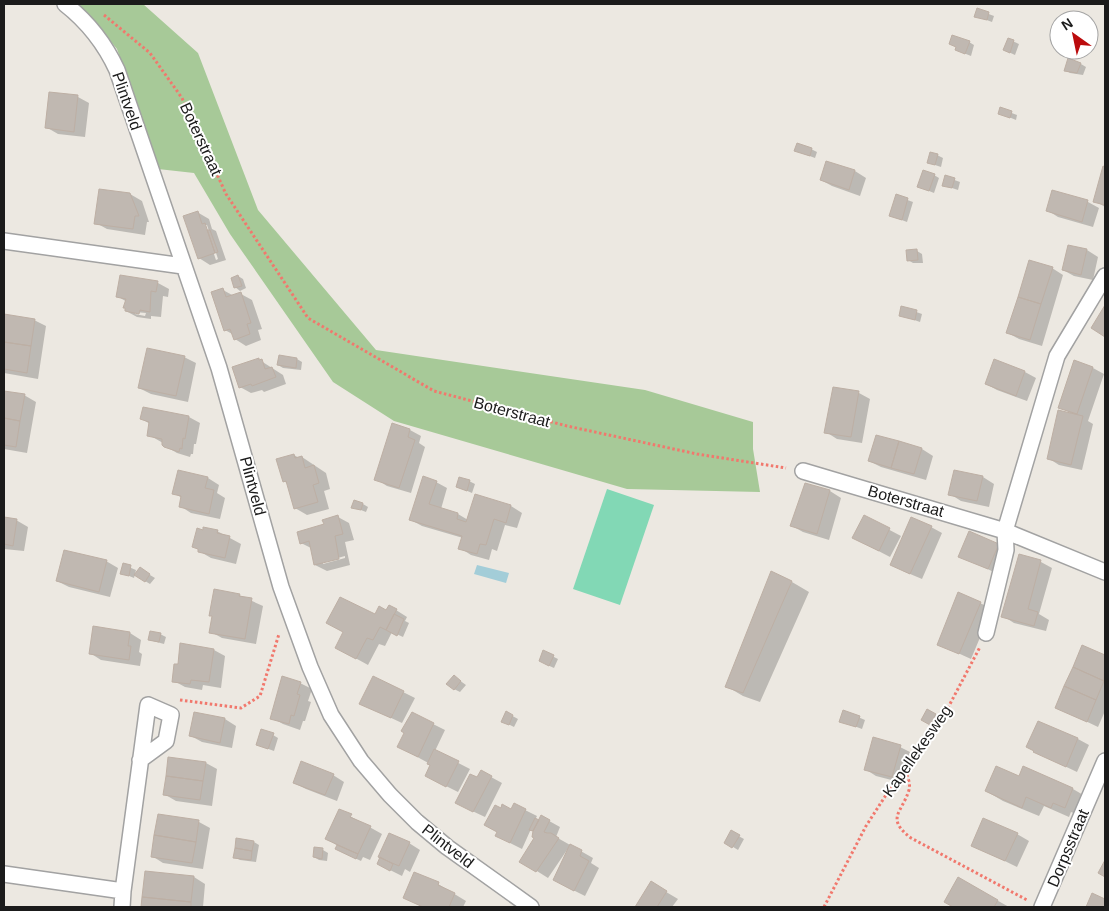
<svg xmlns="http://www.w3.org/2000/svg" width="1109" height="911" font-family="Helvetica,sans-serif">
<rect width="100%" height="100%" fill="#ece8e1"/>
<path fill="#a7c998" d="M76 4H143L198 53 258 210 376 350 645 390 753 422V449L760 492 627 489 394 421 333 382 230 234 194 173 158 169 117 49 86 12Z"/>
<path fill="#82d8b5" d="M607 489 654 505 620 605 573 589Z"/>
<path fill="#a3cdd8" d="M477 565 509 573 506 583 474 574Z"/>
<path fill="#0003" fill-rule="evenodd" d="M978 10 994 16 992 22 976 16Z
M1008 39 1019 44 1015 55 1004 50Z
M969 42 974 45 971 56 961 52 957 47Z
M1081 64 1086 67 1083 75 1070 73 1065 70Z
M50 93 78 97 89 103 85 137 58 134 46 127Z
M1001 109 1017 115 1016 120 999 113Z
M811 149 817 152 815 158 796 151Z
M937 155 943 158 941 167 929 163Z
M827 162 855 171 866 178 860 196 832 186 821 180Z
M1104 168H1105V207L1095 201Z
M934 175 939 178 934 193 924 189Z
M946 177 960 182 958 190 943 185Z
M1053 191 1088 202 1099 208 1093 227 1058 217 1047 210Z
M130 194 142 201 149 222H147L145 235 107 229 96 223Z
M896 196 913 202 907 222 891 216Z
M197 212 209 219 212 229 216 231 226 260 210 265 199 258ZM204 225H207L218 259 216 260Z
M1068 246 1087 250 1098 257 1093 280 1074 276 1063 270Z
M917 251 922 254 923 263H913L908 260Z
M1052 268 1063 275 1042 346 1019 339 1008 333Z
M238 276 243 279 246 288 240 291 235 287Z
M121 277 158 283 169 289 168 297 163 296 161 317 151 316V319L137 317 126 311 127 302 117 296ZM135 312 146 313 145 316 135 314Z
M223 290 234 296 241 294 252 300 262 329 258 330 261 340 246 346 235 339 234 335 225 330Z
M902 307 922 314 920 322 900 315Z
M4 315 34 320 46 326 38 379 4 373Z
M280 356 297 359 302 362 301 370 283 368 278 365Z
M184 357 196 363 188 402 151 394 139 388Z
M258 359 283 375 286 384 264 392 262 390 251 393 240 387Z
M995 361 1025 372 1036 378 1027 401 997 390 986 384Z
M1075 362 1093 368 1104 374 1088 421 1093 424 1082 470 1059 465 1048 458 1072 414 1060 407Z
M4 392 24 395 36 402 27 453 4 449Z
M859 393 870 399 862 443 837 439 826 432Z
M189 417 200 423 196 444H194L193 454H191L190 457 177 453 165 446 163 443 149 435 150 424 142 419Z
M410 430 421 436 419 443 425 447 411 493 387 486 376 479Z
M922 449 933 456 926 480 881 467 869 461Z
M294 455 299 458 302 457 326 473 330 489 324 491 329 509 307 515 295 508 288 484 284 481Z
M983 477 994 484 989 507 961 501 950 494Z
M208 478 219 485 217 493 225 498 220 519 191 513 180 506 182 498 174 493Z
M469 481 475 484 472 493 458 487Z
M436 482 447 488 441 509 458 514 468 520 511 506 522 513 517 528 505 525 497 551 492 549 489 560 471 555 460 548 463 538 422 526 411 520Z
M805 484 830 491 841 498 829 540 803 532 792 526Z
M363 504 368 507 366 512 353 507Z
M338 517 349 523 354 540 345 542 350 565 327 571 315 565 311 548 301 543ZM345 556V558L323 564V562Z
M865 517 901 536 890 557 865 544Z
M4 519 16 520 28 527 24 551 4 549Z
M931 527 942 533 922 579 903 571Z
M217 531 241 544 236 564 211 558 199 551Z
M999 545 1000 575 960 556Z
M1020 556 1041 562 1052 568 1039 614 1049 620 1046 631 1014 623 1003 616Z
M106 561 118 568 110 597 69 587 57 581Z
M124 565 136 570 134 578 122 573Z
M145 572 155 578 150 584 145 581Z
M792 582 809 592 760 702 743 696 726 686Z
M239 595 263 606 256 644 222 638 211 632Z
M980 603 992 609 971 659 938 644Z
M396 610 407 617 405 621 409 623 403 637 392 632 385 646 379 644 368 665 348 654 387 612Z
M130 633 141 640 139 652 142 654 140 666 101 660 90 653Z
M160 634 166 637 164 644 149 640Z
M1082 647 1105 656V711L1098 727 1056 707Z
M214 650 225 656 221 688 203 685 202 690 185 687 174 681 179 665Z
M544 652 558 659 554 668 545 664Z
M459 680 466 685 460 692 454 689Z
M300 683 312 689 308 701 311 702 305 721H303L300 730 283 724 272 718Z
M403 692 415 698 402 723 361 704Z
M928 710 941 718 936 727 923 719Z
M844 711 865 720 862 729 841 721Z
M195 713 225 719 236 726 232 748 202 742 191 736Z
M507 713 518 719 514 727 508 724Z
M1038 723 1078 739 1089 745 1077 772 1035 752Z
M433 724 445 730 435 751 470 769 458 792 438 782 432 765 410 753Z
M273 735 278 738 274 751 263 747Z
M900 747 912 753 903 783 876 776 865 769Z
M206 763 217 769 212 806 176 801 164 794Z
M1024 768 1073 789 1090 799 1082 817 1071 812 1069 817 1044 806 1039 816 1003 801 986 791 1020 777Z
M333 775 344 782 337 801 306 789 294 783Z
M491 777 502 783 485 817 468 809 478 779Z
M339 810 382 834 370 860 363 857 361 861 342 852 338 846 327 839Z
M511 810H525L537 816 535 820 539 822 542 817 560 827 556 837 593 858 591 863 599 868 585 896 565 886 568 851 567 850 548 878 521 861 535 838V833L531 829 522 849 508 842Z
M199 822 210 828 203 869 163 863 152 856Z
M731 832 744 839 738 850 725 842Z
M1017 834 1029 841 1017 867 972 845Z
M254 842 259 845 256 862 240 860 234 857Z
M409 843 420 850 410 872 405 869 402 876 390 870 382 857Z
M323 850 328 853 327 861 319 860 314 857Z
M146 873 194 877 205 884 203 907H142Z
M959 879 1009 907H955L946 902Z
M651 883 678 899 672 907H637Z
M438 884 466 901 463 907H423L404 898Z"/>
<path fill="#c0b8b1" stroke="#bdafa4" d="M977 8 989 12 987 20 974 17Z
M952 35 970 41 965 54 955 50 956 47 949 44Z
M1008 38 1014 40 1010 53 1003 50Z
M1068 58 1081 63 1077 73 1064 71Z
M49 92 78 95 74 132 45 128Z
M1000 107 1012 111 1010 118 998 114Z
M797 143 812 148 810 156 794 151Z
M930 152 938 154 935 165 927 163Z
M826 161 855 170 849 190 820 180Z
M1103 166 1105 167V205L1093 202Z
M923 170 935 174 929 191 917 187Z
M945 175 955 178 952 188 942 186Z
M99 189 130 193 139 216H135L133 229 94 224Z
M1052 190 1088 200 1082 222 1046 211Z
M896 194 908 198 902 220 889 216Z
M198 211 202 224 205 223 215 253 198 259 183 216Z
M207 230H210L218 252 215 253Z
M1068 245 1087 249 1081 275 1062 270Z
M917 249 918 260 907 261 906 250Z
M1029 260 1053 267 1041 304 1018 297Z
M120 275 158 281 156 292 151 291 150 312 140 310 139 314 125 311V308H123L126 299 116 297Z
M238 275 242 286 234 288 231 278Z
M223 288 226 297 241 292 251 323 247 324 250 334 234 340 230 329 224 331 211 292Z
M1018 297 1041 304 1030 340 1006 333Z
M1105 305V337L1091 328Z
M901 306 917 310 915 320 899 316Z
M4 314 35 319 31 346 4 342Z
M4 342 31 346 27 373 4 369Z
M147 348 185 356 176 396 138 388Z
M279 355 297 358 296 368 277 365Z
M259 358V360L262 359 265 369 272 367 276 377 252 386 251 384 239 388 232 367Z
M994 359 1025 371 1016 396 985 384Z
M1074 360 1093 367 1077 414 1058 408Z
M833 387 859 391 851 437 824 433Z
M4 391 25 394 20 421 4 418Z
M143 407 189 416 185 439 183 438 182 449 180 448 179 452 164 447 162 445V439L147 436 149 422 140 419Z
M1058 410 1083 416 1071 465 1047 459Z
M4 418 20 421 16 447 4 445Z
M392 423 410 429 408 437 415 440 399 488 374 480Z
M876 435 899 441 891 468 868 461Z
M899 441 922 448 914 474 891 468Z
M294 454 295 458 302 456 305 468 314 465 319 483 313 485 318 502 294 509 286 481 283 482 276 459Z
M178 470 208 477 205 488 214 490 209 514 179 507 181 496 172 494Z
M954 470 983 476 977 501 948 495Z
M423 476 437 481 429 504 458 513 457 519 466 522 475 494 511 505 506 523 494 519 486 545 480 544 477 554 458 549 462 536 409 520Z
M459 477 470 480 467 491 456 487Z
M805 483 830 490 817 534 790 526Z
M354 500 363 503 361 510 351 508Z
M338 515 343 534 335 536 339 559 314 565 309 541 300 544 297 532 324 524 322 520Z
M864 515 890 528 879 551 852 538Z
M4 517 17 519 13 546 4 544Z
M911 517 932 526 910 574 890 565Z
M203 527 218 530 217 533 230 536 225 558 198 552V549L192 547 197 528 203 530Z
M969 531 999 544 988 569 958 557Z
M64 550 107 560 99 592 56 581Z
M1019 554 1041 560 1028 609 1038 612 1034 626 1001 617Z
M123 563 131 565 129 576 120 574Z
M140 567 150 574 145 582 134 575Z
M771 571 792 581 743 693 725 687Z
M214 589 240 594 239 596 252 598 245 639 209 633 212 616H209Z
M958 592 981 602 959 654 937 645Z
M340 597 375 614 379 606 386 610 389 605 397 609 386 630 380 627 373 640 367 638 356 659 335 648 343 632 326 623Z
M394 614 404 619 397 636 386 630Z
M93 626 130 632 128 646H131L129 660 89 654Z
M150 631 161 633 159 642 148 640Z
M180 643 214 649 209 682 191 680 190 684 172 682 174 664H178Z
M1082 645 1105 655 1104 681 1073 667Z
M543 650 554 655 549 666 539 661Z
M1073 667 1104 681 1096 700 1064 686Z
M454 675 461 681 454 690 446 684Z
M282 676 301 682 297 694 300 695 294 716 291 715 289 724 270 719Z
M373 676 404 691 391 718 359 704Z
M1064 686 1096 700 1087 722 1055 708Z
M927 709 936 714 930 725 921 720Z
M843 710 860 716 856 727 839 722Z
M506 711 513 715 509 725 501 722Z
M194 712 225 718 220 743 189 736Z
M412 712 434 723 418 757 397 747 404 733 401 731Z
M1038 721 1078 738 1066 767 1033 752 1034 751 1026 747Z
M261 729 274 733 268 749 256 745Z
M873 737 901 745 892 777 864 770Z
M434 749 459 761 446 787 425 776 430 765 427 764Z
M168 757 206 762 203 781 166 776Z
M301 761 334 774 325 795 293 783Z
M996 766 1019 776 1023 766 1073 788 1065 808 1053 803 1051 808 1026 797 1022 808 985 791Z
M481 770 492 776 473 812 455 803 470 774 477 777Z
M166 776 203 781 200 800 163 795Z
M514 803 526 809 510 843 495 836 497 832 484 825 495 805 501 808 502 804 511 809Z
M339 809 352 814 350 817 371 826 358 854 325 839Z
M158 814 199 820 196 842 154 835Z
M541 815 550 820 544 832 547 833H551L559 838 536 872 519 862 534 838 532 837 533 831Z
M535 818 539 820 533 831 529 830Z
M983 818 1018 833 1005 861 971 846Z
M731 830 740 835 732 848 724 843Z
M389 833 410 842 399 866 378 857Z
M154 835 196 842 192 863 151 857Z
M236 838 254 841 252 851 235 848Z
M570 844 582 850 580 856 589 861 574 891 553 880Z
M337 845 358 854 356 859 335 849Z
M314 847 323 848 322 859 313 857Z
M235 848 252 851 251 860 233 858Z
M380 857 393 864 390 871 377 864Z
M1105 860V877L1098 873Z
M145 871 194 876 191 902 142 897Z
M414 872 439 882 438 885 455 893 449 907H423L403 898Z
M958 877 998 900 994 907H953L944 902Z
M651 881 667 891 657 907H635Z
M1092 893 1105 899V907H1086Z
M142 897 191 902V907H141Z"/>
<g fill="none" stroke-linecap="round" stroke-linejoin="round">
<defs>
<path id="street" d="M65 4C88 22 105 44 117 70L219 368 281 587 310 667 331 715 361 761 390 795 417 822 447 847 531 907
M4 241 183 266
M803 471 1005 531 1105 572
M986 633 1006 550 1005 531 1057 356 1105 276
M4 874 123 891
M122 907 123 891 148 705 171 715 166 741 140 760
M1042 907 1105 761"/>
</defs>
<use href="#street" stroke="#a2a2a2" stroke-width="18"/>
<path stroke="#f1786d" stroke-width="3" stroke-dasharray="2.5 2.5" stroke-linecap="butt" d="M104 15 150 53 182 98 226 194 308 318 434 391 567 426 697 454 786 468
M180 700 241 708 260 696 279 634
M905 770C907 776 911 783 909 790 902 813 885 818 911 838L1027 900
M824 907 866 826 895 781 924 746 941 721 980 647"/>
<use href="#street" stroke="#fff" stroke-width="15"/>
</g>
<g text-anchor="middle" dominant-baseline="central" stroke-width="4" stroke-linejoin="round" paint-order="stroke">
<g font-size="16" fill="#1b1b1b" stroke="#fff">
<text transform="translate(127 101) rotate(71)">Plintveld</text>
<text transform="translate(201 139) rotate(65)">Boterstraat</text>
<text transform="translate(512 412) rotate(15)">Boterstraat</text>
<text transform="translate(253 486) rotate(75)">Plintveld</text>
<text transform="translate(906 501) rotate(16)">Boterstraat</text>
<text transform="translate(917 751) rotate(-55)">Kapellekesweg</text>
<text transform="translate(448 846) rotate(38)">Plintveld</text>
<text transform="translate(1068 848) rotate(-67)">Dorpsstraat</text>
</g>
</g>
<rect width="1109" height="911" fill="none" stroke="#1b1b1b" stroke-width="10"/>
<g transform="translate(1074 35) rotate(327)"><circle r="24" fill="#ffffff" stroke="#a4a4a4"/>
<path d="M0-4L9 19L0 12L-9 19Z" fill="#bb0b0d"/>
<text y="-8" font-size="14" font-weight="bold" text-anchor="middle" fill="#1b1b1b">N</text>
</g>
</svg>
